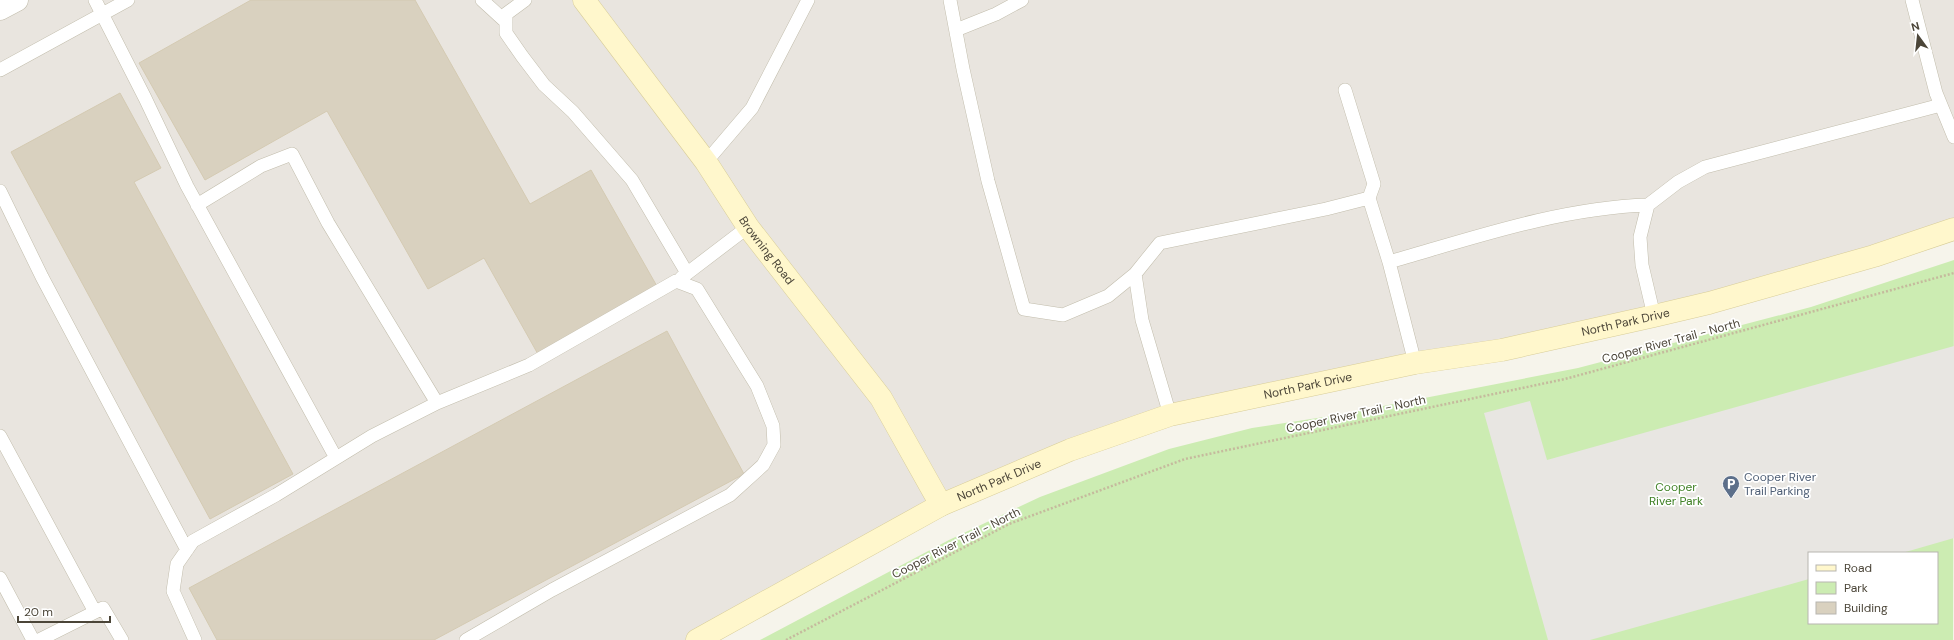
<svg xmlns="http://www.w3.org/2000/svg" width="1954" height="640" font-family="'DM Sans',sans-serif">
<rect width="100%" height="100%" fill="#f6f4eb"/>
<path fill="#e9e5df" d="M0 0H1954V229L1874 256 1415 363 1070 450 697 640H0Z"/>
<path fill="#ccecb2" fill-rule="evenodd" d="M1954 260 1953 640H760L949 540 1040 497 1169 449 1252 428 1337 415 1578 368 1811 307ZM1809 553H1937V623H1809Z"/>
<path fill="#e8e6e2" d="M1954 346V538L1902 553H1809V579L1590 640H1548L1484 413 1530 401 1547 460Z"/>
<path fill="#d9d1bf" stroke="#d4cab2" d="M251 0H415L530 204 591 170 658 288 539 356 484 258 428 289 327 111 205 180 139 63Z
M120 93 161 168 134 182 293 474 210 519 11 152Z
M667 331 744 474 434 640H217L189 588Z"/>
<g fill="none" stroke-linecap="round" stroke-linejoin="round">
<defs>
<path id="lane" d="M95 0 145 98 187 186 336 458
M482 0 506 22
M525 0 506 14V33L522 56 544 85 573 112 632 180 687 273
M950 0 963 69 988 181 1024 309 1063 315 1108 296 1135 274
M1912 0 1936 93 1954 137
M956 30 996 14 1022 0
M0 70 128 0
M706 162 752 108 808 0
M0 191 42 277 187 550
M1369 198 1389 262 1415 363
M197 205 261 166 292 154 328 223 437 403
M1389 262C1473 238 1559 208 1648 205
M681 278 748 227
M1654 316 1642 265 1640 237 1648 205 1678 182 1705 167 1941 105
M1170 415 1142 320 1135 274 1160 243 1326 209 1369 198 1374 184 1345 90
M0 436 95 612
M0 578 33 640
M39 640 103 608 122 640
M195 640 173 591 177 564 193 541 276 495 372 436 437 403 529 365 676 281 697 289 757 386 773 426 774 445 763 465 730 495 552 590 466 640"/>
<path id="street" d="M0 9 17 0"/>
<g id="secondary">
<path id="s1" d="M584 0 706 162 748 227 881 398 941 505"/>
<path id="s2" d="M697 640 941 505 1070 450 1170 415 1415 363 1502 350 1654 316 1709 303 1874 256 1954 229"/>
</g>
</defs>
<use href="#lane" stroke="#c2bdac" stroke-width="14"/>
<use href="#street" stroke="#c2bdac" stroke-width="23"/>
<use href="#secondary" stroke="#d8cd99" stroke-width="23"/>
<path stroke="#c5ba9d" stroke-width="2.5" stroke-dasharray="2 2" stroke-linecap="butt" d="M786 640 1009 524 1185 459 1565 379 1954 273"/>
<use href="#lane" stroke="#fff" stroke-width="13"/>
<use href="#street" stroke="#fff" stroke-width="22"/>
<use href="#secondary" stroke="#fff7cc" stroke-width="22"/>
</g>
<defs>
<symbol id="parking-pin" viewBox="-11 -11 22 30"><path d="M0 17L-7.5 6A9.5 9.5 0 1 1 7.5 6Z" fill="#5c6f8a" stroke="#fff"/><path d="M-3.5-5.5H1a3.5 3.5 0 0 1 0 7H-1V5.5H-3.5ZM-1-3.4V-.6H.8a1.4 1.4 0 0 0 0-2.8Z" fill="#fff"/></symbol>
</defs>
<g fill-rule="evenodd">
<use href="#parking-pin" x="1721" y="474" width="20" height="27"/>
</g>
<g text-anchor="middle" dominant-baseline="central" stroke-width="3.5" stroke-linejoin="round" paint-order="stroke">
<g font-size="12" fill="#4b4538" stroke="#fff">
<text stroke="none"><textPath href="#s1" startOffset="310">Browning Road</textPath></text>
<text stroke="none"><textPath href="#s2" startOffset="990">North Park Drive</textPath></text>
<text transform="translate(1671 341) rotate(-15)">Cooper River Trail - North</text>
<text stroke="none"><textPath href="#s2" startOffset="666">North Park Drive</textPath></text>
<text transform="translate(1356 414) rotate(-12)">Cooper River Trail - North</text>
<text stroke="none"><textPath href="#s2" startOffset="342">North Park Drive</textPath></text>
<text transform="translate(956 543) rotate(-27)">Cooper River Trail - North</text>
</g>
<g font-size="12" fill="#4e5e75" stroke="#fff" text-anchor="start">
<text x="1744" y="477">Cooper River<tspan x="1744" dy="14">Trail Parking</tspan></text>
</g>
<g font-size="12" fill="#408126" stroke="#fff">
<text x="1676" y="487">Cooper<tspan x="1676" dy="14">River Park</tspan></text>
</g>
</g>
<rect x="1808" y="552" width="130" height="72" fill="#ffffff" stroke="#b7b5af"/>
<rect x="1816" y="565" width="20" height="6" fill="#fff7cc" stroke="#b7b5af"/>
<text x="1844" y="572" font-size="12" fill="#4b4538">Road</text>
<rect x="1816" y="582" width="20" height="12" fill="#ccecb2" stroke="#b7b5af"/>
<text x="1844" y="592" font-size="12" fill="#4b4538">Park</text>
<rect x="1816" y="602" width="20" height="12" fill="#d9d1bf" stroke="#b7b5af"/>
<text x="1844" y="612" font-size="12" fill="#4b4538">Building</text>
<g transform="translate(1918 36) rotate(345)" stroke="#ffffff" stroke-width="3" paint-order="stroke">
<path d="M0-3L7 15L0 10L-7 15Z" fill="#4b4538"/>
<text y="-6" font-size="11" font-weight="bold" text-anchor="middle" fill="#4b4538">N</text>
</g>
<path d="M18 616v6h92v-6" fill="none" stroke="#4b4538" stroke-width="2"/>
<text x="24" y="616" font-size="12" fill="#4b4538" stroke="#ffffff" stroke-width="3" paint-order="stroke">20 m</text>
</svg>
